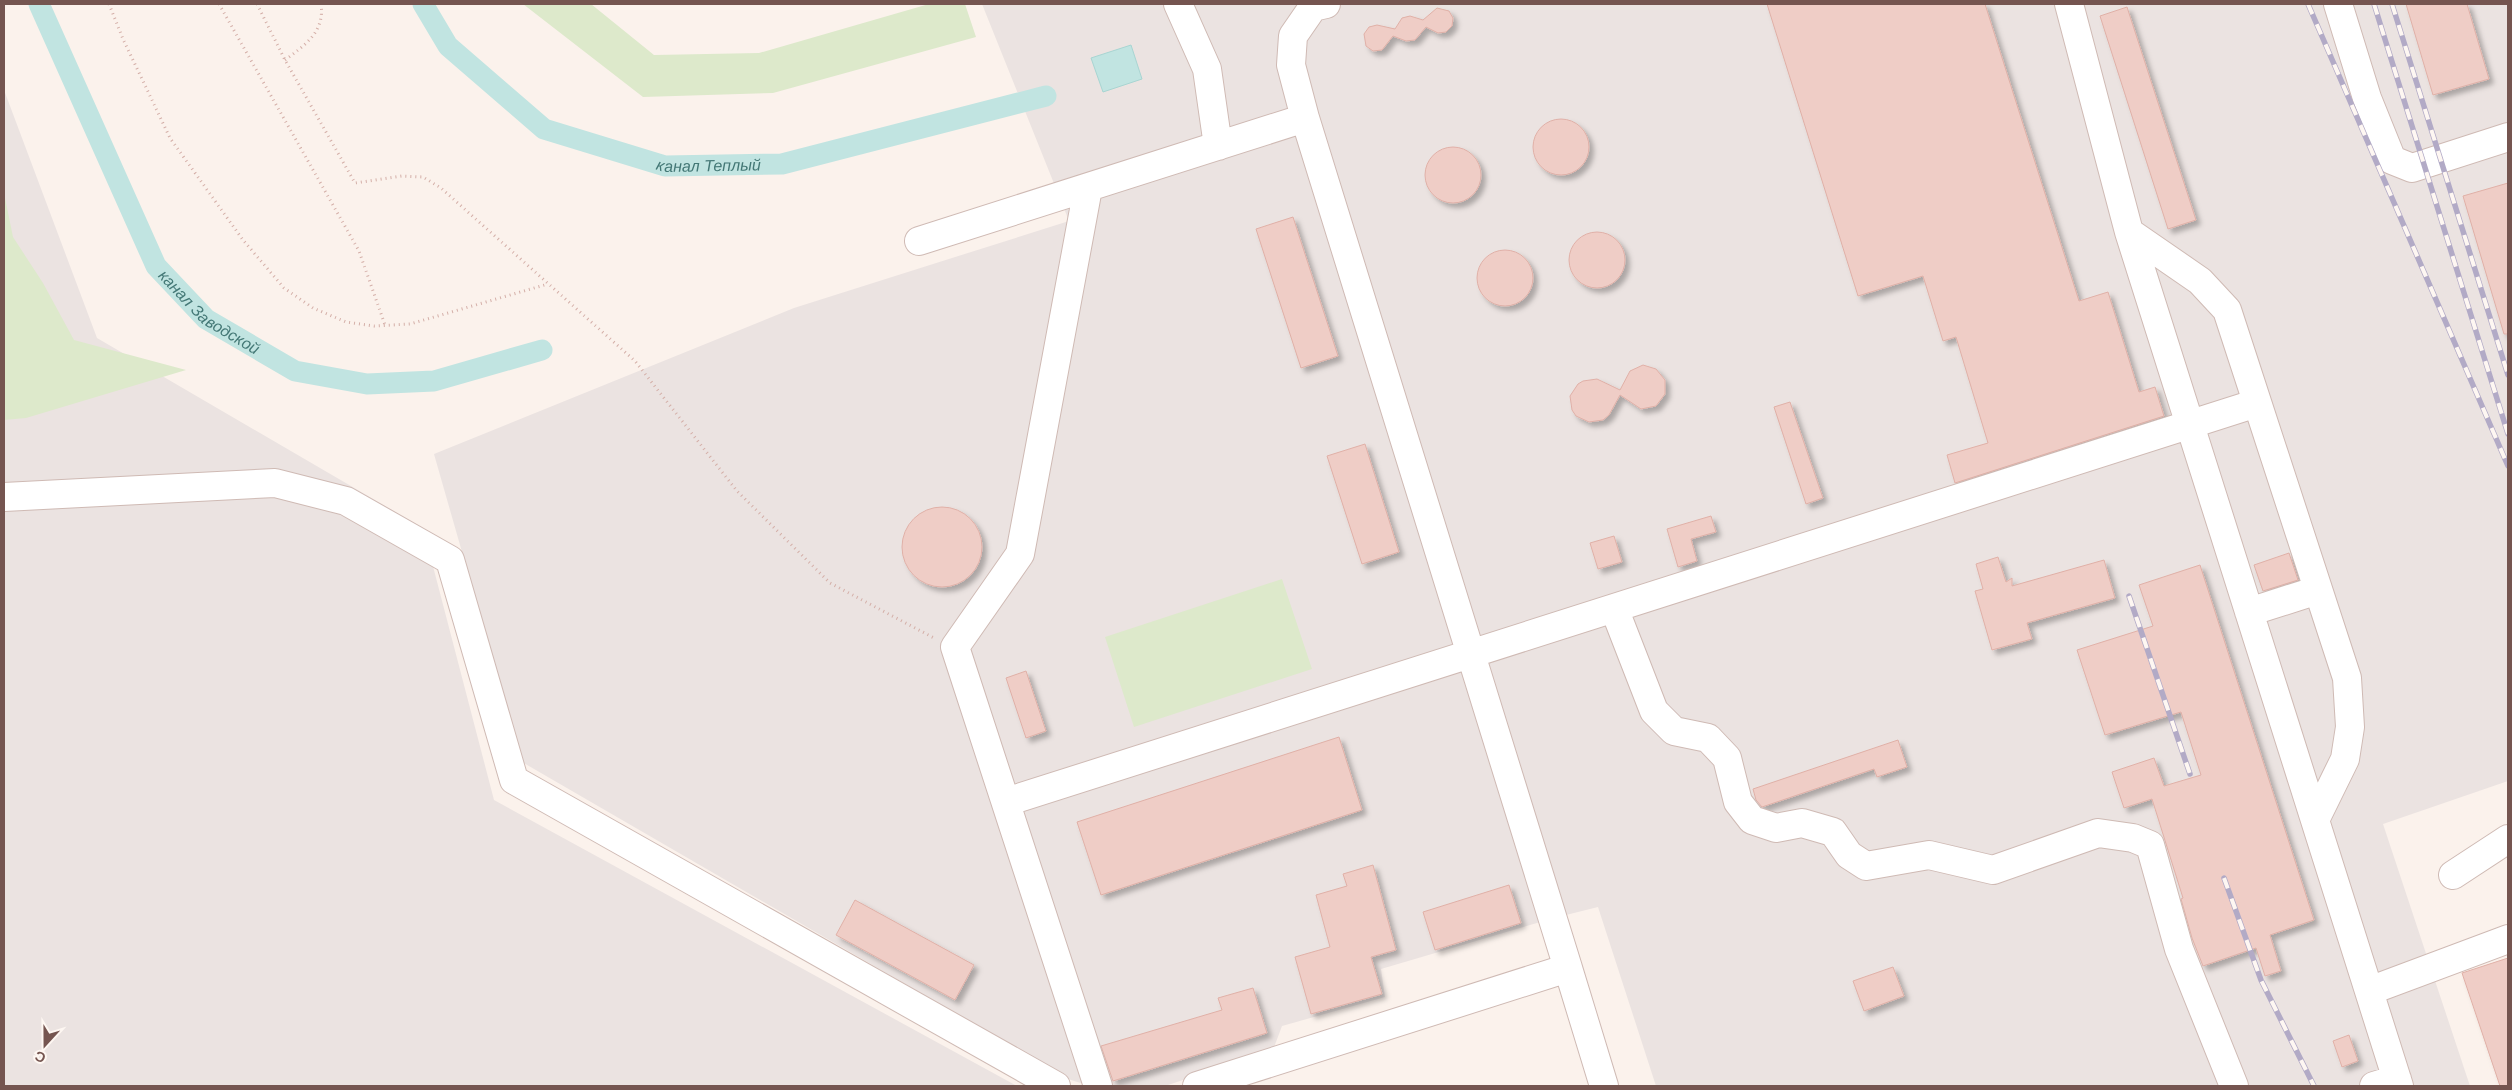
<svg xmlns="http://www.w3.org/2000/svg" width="2512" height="1090" font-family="Helvetica,sans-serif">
<defs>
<filter id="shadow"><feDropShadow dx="4.5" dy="4.5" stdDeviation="2.5" flood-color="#0004"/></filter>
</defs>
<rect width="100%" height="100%" fill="#fbf2ec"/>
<path fill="#ebe3e1" d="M982 4H2508V781L2383 824 2470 1086H1656L1598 907 1554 918 1381 969 1385 997 1282 1026 1273 1050 1165 1086H1090L1071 1080 522 762 434 454 794 308 1069 221Z
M4 90 97 338 423 528 494 800 1017 1086H4Z"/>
<path fill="#dde9cb" d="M523 4H591L654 55 759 53 929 4H965L976 37 773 93 643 97Z
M4 193 13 237 43 283 74 340 186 370 26 418 4 420Z
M1282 579 1312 669 1134 727 1105 637Z"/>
<path fill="#c1e4e1" stroke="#a8d5d2" d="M1131 45 1142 79 1103 92 1091 58Z"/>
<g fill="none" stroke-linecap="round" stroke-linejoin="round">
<g stroke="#c1e4e1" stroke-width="21">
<path id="s1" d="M39 4 156 266 206 319 295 371 367 384 434 381 542 350"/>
<path id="s2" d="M423 4 448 46 544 129 665 166 782 164 1046 96"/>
</g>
</g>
<path fill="#efcdc6" stroke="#e0b0a7" filter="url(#shadow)" d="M1767 4H1985L2079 301 2108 292 2139 392 2155 387 2164 416 1955 483 1947 455 1988 443 1956 337 1943 341 1923 276 1858 296Z
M2406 4H2467L2489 79 2433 95Z
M2127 7 2196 220 2168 229 2100 16Z
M1437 8 1449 11 1453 18 1452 26 1446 32 1438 33 1426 27 1415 40 1406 41 1393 36 1382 50 1373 51 1366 46 1364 34 1369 27 1377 25 1395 29 1402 18 1410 16 1423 20Z
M1533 147a28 28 0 1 1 56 0a28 28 0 1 1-56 0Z
M1425 175a28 28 0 1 1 56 0a28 28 0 1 1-56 0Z
M2508 183V334H2504L2463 196Z
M1293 217 1338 356 1301 368 1256 229Z
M1569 260a28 28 0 1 1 56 0a28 28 0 1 1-56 0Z
M1477 278a28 28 0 1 1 56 0a28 28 0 1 1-56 0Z
M1643 365 1656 369 1665 380V394L1656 406 1641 409 1620 395 1609 415 1603 420 1589 422 1576 416 1572 410 1570 396 1578 384 1583 381 1597 379 1620 390 1630 371Z
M1790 402 1823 498 1806 504 1774 407Z
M1365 444 1399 552 1362 564 1327 456Z
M902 547a40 40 0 1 1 80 0a40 40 0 1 1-80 0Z
M1711 516 1716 532 1691 539 1697 561 1678 567 1667 529Z
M1614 536 1622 562 1598 569 1590 543Z
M2289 553 2298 580 2263 591 2254 565Z
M1998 557 2006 582 2012 578V586L2104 560 2115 598 2027 623 2032 639 1992 650 1975 591 1983 589 1976 564Z
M2200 565 2314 920 2270 935 2281 971 2265 976 2256 948 2203 966 2192 938 2181 899 2183 898 2152 799 2124 808 2112 772 2154 758 2164 786 2201 775 2181 712 2105 735 2077 650 2153 626 2139 585Z
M1026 671 1046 731 1026 738 1006 678Z
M1339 737 1362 810 1101 895 1077 822Z
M1898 740 1907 767 1877 777 1874 769 1762 807 1756 800 1753 789Z
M1373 865 1396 950 1371 957 1382 994 1311 1014 1295 957 1330 947 1316 895 1347 886 1343 874Z
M1509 885 1521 923 1435 950 1423 912Z
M855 900 974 965 955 1000 836 935Z
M2508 958V1086H2500L2462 973Z
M1893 967 1904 996 1864 1011 1853 981Z
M1253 988 1267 1033 1113 1081 1101 1046 1222 1010 1218 998Z
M2349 1035 2358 1061 2342 1067 2333 1041Z"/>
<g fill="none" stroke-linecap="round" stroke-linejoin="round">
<defs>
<path id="minor" d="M1178 4 1207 69 1218 146
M2069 4 2129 232 2399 1086
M2338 4 2367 98 2392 160 2412 168 2508 137
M1305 118 1291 65 1293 36 1313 7 1326 4
M1088 188 1020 554 955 647 1098 1086
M2129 232 2200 281 2227 310 2347 678 2350 727 2345 759 2315 820
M919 241 1305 118 1568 968
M4 497 275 483 346 501 450 560 514 780 1056 1086
M1614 608 1654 711 1674 731 1708 738 1727 758 1738 802 1752 820 1776 828 1802 823 1833 832 1849 855 1866 866 1929 855 1993 870 2098 833 2133 838 2150 845 2179 949 2234 1086
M2249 612 2318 590
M1006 802 2257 403
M2453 875 2508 839
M2369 991 2508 939
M1197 1086 1568 968 1604 1086
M2374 1086 2397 1079"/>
</defs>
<use href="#minor" stroke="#cfbab4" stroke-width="30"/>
<path stroke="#d4afa8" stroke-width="3" stroke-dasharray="1 4" stroke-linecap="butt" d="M109 4 123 39 170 138 243 240 284 288 313 308 346 322 374 326 410 324 548 284
M219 4 359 251 385 325
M257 4 285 60 355 183 402 176 423 177 441 188 635 361 737 491 830 583 934 638
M285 60C305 45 325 32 321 4"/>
<use href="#minor" stroke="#fff" stroke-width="28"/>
<defs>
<path id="rail" d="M2308 4 2508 466
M2374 4 2508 434
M2392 4 2508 375
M2129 596 2190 774
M2224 878 2261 980 2314 1086"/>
</defs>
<use href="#rail" stroke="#b2aac6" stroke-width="5.5"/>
<use href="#rail" stroke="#fef7f2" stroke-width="4" stroke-dasharray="11" stroke-linecap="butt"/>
</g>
<g text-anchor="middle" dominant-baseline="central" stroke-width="4" stroke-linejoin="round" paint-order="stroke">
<g font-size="16" font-style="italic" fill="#447876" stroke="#fef7f2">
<text stroke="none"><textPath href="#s2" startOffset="346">канал Теплый</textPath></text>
<text stroke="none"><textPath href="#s1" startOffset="358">канал Заводской</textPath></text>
</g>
</g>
<rect width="2512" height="1090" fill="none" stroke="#755550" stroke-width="10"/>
<g transform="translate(45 1045) rotate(201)" stroke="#fef7f2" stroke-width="4" paint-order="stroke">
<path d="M0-4L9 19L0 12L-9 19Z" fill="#755550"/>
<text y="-8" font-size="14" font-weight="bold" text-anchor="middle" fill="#755550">С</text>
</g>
</svg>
